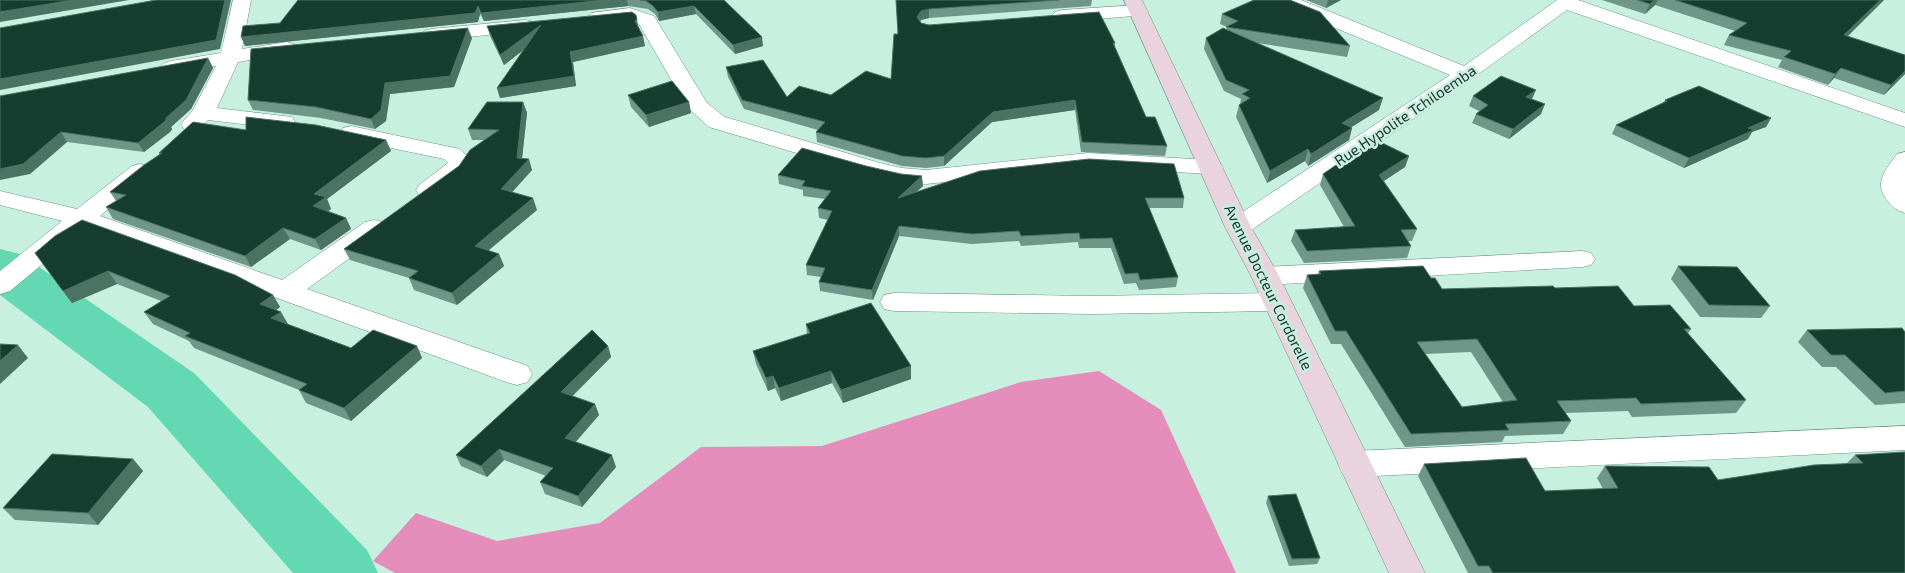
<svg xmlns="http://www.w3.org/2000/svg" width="1905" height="573" font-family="'Exo 2',sans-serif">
<rect width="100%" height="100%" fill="#c7f0df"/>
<path fill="#e58dba" d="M1099 371 1161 410 1236 573H395L373 561 416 513 497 541 600 523 701 447 822 446 1021 382Z"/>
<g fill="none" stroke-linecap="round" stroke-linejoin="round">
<path fill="#64d8b2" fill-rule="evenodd" d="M0 249 20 254 194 373 367 550 378 573H293L148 407 0 295Z"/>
<defs>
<path id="street" d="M233 0H251L242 49 287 42 294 44 297 48 294 52 287 54 238 62 217 108 292 117 295 122 292 127 284 129 208 120C200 129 196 132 184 129L181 124 193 110 216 66 171 73 164 71 161 67 164 63 171 61 221 53Z
M1275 0H1301L1464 66 1557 0H1578L1905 113V127L1567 10 1473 78 1247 233 1238 235 1229 233 1225 227 1229 221 1450 75 1277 4Z
M1138 5 1145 7 1148 11 1145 15 1062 22 1055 20 1052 16 1055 12 1062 10Z
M630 8 654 16 707 103 725 117 880 163 902 168 926 170 1088 153 1211 160 1219 162 1223 167 1219 172 1211 174 1088 167 926 184 902 182 867 174 709 127 687 107 639 24C624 15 607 25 591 21L588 17 591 13Z
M526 20 533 22 536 26 533 30 431 41 424 39 421 35 424 31 431 29Z
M351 126 460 149 473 162C461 179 441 201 419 195L416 190 419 185 448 163 444 159 343 138 340 133 343 128Z
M1905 152V213C1896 210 1892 207 1886 199 1874 182 1886 169 1897 154Z
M140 164 148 166 152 171 148 176 100 216 282 280 365 222 374 220 383 222 387 228 383 234 307 289 528 366 532 374 528 382 517 385 506 382 86 228 10 291 0 294V271L62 221 0 205V191L77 209 132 166Z
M1582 251 1591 253 1595 259 1591 265 1582 267 1265 285 1255 282 1251 276 1255 270 1265 267Z
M894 293 1092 296 1277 293 1287 295 1291 302 1287 309 1277 311 1092 314 894 311 884 309 880 302 884 295Z
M1905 426V450L1354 477 1342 473 1338 464 1342 455 1354 451Z"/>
<path id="secondary" d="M1124 0H1142L1251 227 1279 276 1425 573H1389L1251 276 1225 227Z"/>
</defs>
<use href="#street" stroke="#6a9182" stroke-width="1"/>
<use href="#secondary" stroke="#6a9182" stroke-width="1"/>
<use href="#street" fill="#fff" fill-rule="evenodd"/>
<use href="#secondary" fill="#e8d3de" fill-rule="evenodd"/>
</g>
<path fill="#6f9688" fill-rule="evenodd" d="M298 0H724L763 46 735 54 696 14 659 21 655 14 648 9 628 6 484 21 480 14 478 22 245 46 280 23Z
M896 0H1092L1091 6 929 18 921 20 920 22 921 23 929 25 1115 43V48L1146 117 1167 146 1165 156 1081 152 1075 110 992 122 944 166 926 168 902 166 817 142 816 132 818 130 744 109 728 77 726 67 787 97 831 95 891 79 898 34Z
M1306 0H1341L1326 8Z
M1602 0H1884L1847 36 1905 74 1884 95 1834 78 1828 85 1778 67 1782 60 1724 45 1729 35 1735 31 1655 5 1645 14Z
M1222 14 1350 46 1347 57 1257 43 1379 110 1351 127 1352 128 1349 140 1308 166 1305 161 1267 183 1236 117 1239 105 1240 104 1241 99 1224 91 1204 49 1206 38 1226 30 1227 27 1220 24Z
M487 26 639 29 645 46 573 62 576 86 500 98 497 88 523 50 504 65 490 36Z
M472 38 454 87 390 94 386 121 375 129 321 118 253 110 248 100Z
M208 58 213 68 191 109 171 127 172 129 170 132 144 152 67 142 30 174 0 96Z
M628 95 689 102 691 113 649 127 631 107Z
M1473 96 1532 99 1541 114 1509 139 1472 123 1476 114 1479 111 1469 106Z
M1665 100 1771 118 1766 127 1752 132 1748 139 1684 168 1612 134 1616 125 1663 103Z
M523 102 527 113 522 158 532 170 512 192 537 210 488 251 499 254 504 266 457 305 414 290 409 278 350 260 344 249 459 166 484 140H472L468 129Z
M246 130 386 140 391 151 327 199 331 209 328 211 346 218 351 229 321 250 290 239 251 267 113 219 106 207 116 201 110 192 160 154 159 153Z
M1409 156 1405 167 1384 181 1417 229 1412 241H1408L1411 246 1407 258 1304 263 1291 241 1295 230 1344 227 1320 185 1323 174Z
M778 175 923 186 915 193 1184 198 1183 208H1149L1178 277 1176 287 1139 290 1136 283 1124 284 1111 248H1079L1078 242 1021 246 1019 241 972 244 899 236 873 300 820 291 819 282 821 277 807 275 806 265 828 220 819 218 818 208 825 199 803 196V190L779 184Z
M35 253 273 295 280 307 276 310 288 324H287L351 348 417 346 422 358 351 421 306 403 299 390 194 348 189 341 153 324 144 312 161 301 117 284 72 303Z
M1678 266 1770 306 1761 318 1700 317 1671 279Z
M1319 271 1431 278 1442 289 1555 288 1634 306 1691 329 1688 333 1746 400 1736 413 1632 417 1628 411 1565 413 1571 421 1563 434 1505 436 1502 442 1405 447 1341 344H1331L1303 288 1307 275 1318 274ZM1471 352 1503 402 1462 407 1425 354Z
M806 324 911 366V379L843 403 832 383 781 401 775 388 768 391 756 364 753 351 807 334Z
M1807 330 1905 332V403L1875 405 1836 367H1822L1798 342Z
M608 346 611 357 573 396 595 404 599 415 576 442 616 467 582 507 545 494 540 482 546 476 504 460 487 477 461 466 456 455Z
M1905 452V573H1468L1418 476 1424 464 1545 491 1603 489 1597 478 1605 466 1718 480 1846 464 1855 455Z
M133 459 143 471 98 525 15 520 3 508Z
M1268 496 1320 558 1317 564 1289 566 1266 503Z"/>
<path fill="#4c7264" d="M73 0H129L0 22V12Z
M225 0H231L220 49 0 90V79Z
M604 0H627L628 6 484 21 481 13Z
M1328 0H1341L1326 8Z
M1654 0H1658L1655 5 1645 14 1650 4Z
M1880 0H1884L1838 46 1844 35Z
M478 6 480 14 478 22 245 46 241 37Z
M694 6 696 14 659 21 658 12Z
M929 9V18L921 20 917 26V17L921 11Z
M637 20 639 30 635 21Z
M541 25 543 35 504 65 500 55Z
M468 28 472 38 454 87 390 94 386 121 375 129 371 119 385 83Z
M643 36 645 46 573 62 576 86 500 98 497 88 570 52Z
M762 37 763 46 735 54 733 45Z
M208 58 213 68 191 109 171 127 172 129 170 132 144 152 138 143Z
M1841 68 1834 78 1828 85 1835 74Z
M1905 71V74L1884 95 1891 85Z
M1536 90 1532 99 1526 97Z
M1383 98 1379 110 1339 135 1342 123Z
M1075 100V110L992 122 944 166V156L993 112Z
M523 102 527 113 521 168 529 159 532 170 505 200 501 189 517 158Z
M689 102 691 113 649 127 646 115Z
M1545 104 1541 114 1509 139 1513 129Z
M1771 118 1766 127 1752 132 1748 139 1684 168 1689 158 1748 128Z
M1352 128 1349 140 1308 166 1311 154Z
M61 132 67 142 30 174 0 180V169Z
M386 140 391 151 327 199 331 209 319 218 313 206 314 194Z
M1308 149 1305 161 1267 183 1270 171Z
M1409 156 1405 167 1376 186 1379 175Z
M922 176 923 186 898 208V198Z
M533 198 537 210 479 258 475 246Z
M346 218 351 229 321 250 315 239Z
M899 226V236L873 300 872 290Z
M283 228 290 239 251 267 245 256Z
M499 254 504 266 457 305 452 293Z
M108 271 117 284 72 303 63 291Z
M273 295 280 307 268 316 260 304Z
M281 312 288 324 279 331 271 318Z
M18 345 28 358 0 384V361Z
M417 346 422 358 351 421 344 408Z
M608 346 611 357 565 403 561 392Z
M911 366V379L843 403 841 390Z
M831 371 832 383 781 401 779 388Z
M773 376 775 388 768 391 766 378Z
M595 404 599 415 569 449 565 438Z
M499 449 504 460 487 477 481 466Z
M612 455 616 467 582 507 578 496Z
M133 459 143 471 98 525 88 513Z"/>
<path fill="#173c30" stroke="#4c7264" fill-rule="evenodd" d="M0 0H73L0 12Z
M156 0H225L216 40 0 79V28Z
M298 0H604L481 13 478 6 475 13 241 37 243 26 280 23Z
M640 0H724L762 37 733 45 694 6 658 12 653 6 646 1Z
M896 0H1059L929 9 921 11 917 17 921 23 929 25 1099 12 1115 43H1113L1146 117H1155L1167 146 1082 142 1075 100 993 112 944 156 926 158 902 156 816 132 825 122 742 100 726 67 763 60 787 97 799 86 831 95 866 71 891 79 894 34H898Z
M1254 0H1290L1320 12 1350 46 1226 27 1238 21 1222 14Z
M1637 0H1654L1650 4Z
M1675 0H1880L1844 35 1905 55V71L1891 85 1841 68 1835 74 1784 57 1791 51 1729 35 1747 23Z
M632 12 636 15 637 20 635 21 643 36 570 52 574 76 497 88 541 25 500 55 487 26Z
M468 28 450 76 385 83 381 110 371 119 316 107 248 100 251 49Z
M1223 28 1383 98 1342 123 1352 128 1311 154 1308 149 1270 171 1239 105 1250 98 1242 94 1249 90 1226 80 1206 38Z
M208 58 186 100 165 119H167L164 122 138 143 61 132 23 164 0 169V96Z
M1501 76 1536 90 1526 97 1545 104 1513 129 1476 114 1488 105 1473 96Z
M672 81 689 102 646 115 628 95Z
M1699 86 1771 118 1748 128 1754 130 1689 158 1616 125 1667 101 1665 100Z
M487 102H523L517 158 529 159 501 189 533 198 475 246 499 254 452 293 409 278 418 271 344 249 459 166 470 150 499 130 468 129Z
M246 117 316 125 386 140 314 194 326 197 313 206 346 218 315 239 283 228 245 256 106 207 126 195 110 192 144 165 162 153H159L193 122 246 130Z
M1374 139 1409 156 1379 175 1417 229 1401 230 1411 246 1307 251 1295 230 1355 226 1323 174Z
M802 148 866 166 901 174 922 176 898 198 980 171 1089 159 1174 164 1184 198H1145L1178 277 1140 280 1138 273 1125 274 1112 238 1080 239 1079 233 1021 236 1019 231 972 234 899 226 872 290 819 282 825 268 806 265 832 211 818 208 831 191 802 186 805 181 778 175Z
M82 220 235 275 273 295 260 304 281 312 271 318 351 348 373 330 417 346 344 408 299 390 307 384 185 336 190 333 144 312 170 296 108 271 63 291 35 253 55 236Z
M1423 266 1431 278H1435L1442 289 1553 286 1555 288 1618 286 1634 306 1670 305 1691 329H1684L1746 400 1641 404 1636 398 1557 401 1571 421 1505 424 1509 430 1411 434 1346 331H1335L1307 275 1321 274 1319 271ZM1477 339 1517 400 1462 407 1417 342Z
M1678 266 1737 267 1770 306 1709 305Z
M871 303 911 366 841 390 831 371 779 388 773 376 766 378 753 351 810 333 806 324Z
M1902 328 1905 332V391L1885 393 1845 355H1831L1807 330Z
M592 330 608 346 561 392 595 404 565 438 612 455 578 496 540 482 553 468 499 449 481 466 456 455Z
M0 344 18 345 0 361Z
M1905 452V573H1493L1489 566H1478L1424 464 1526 458 1545 491 1618 488 1605 466 1709 467 1718 480 1814 465 1863 463 1855 455Z
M52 454 133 459 88 513 3 508Z
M1296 494 1320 558 1292 559 1268 496Z"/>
<g text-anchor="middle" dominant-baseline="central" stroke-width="5" stroke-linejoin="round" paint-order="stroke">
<g font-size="15" fill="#24342e" stroke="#c7f0df">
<text transform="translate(1405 115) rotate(-34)">Rue Hypolite Tchiloemba</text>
<text transform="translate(1269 287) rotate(64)">Avenue Docteur Cordorelle</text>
</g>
</g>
</svg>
